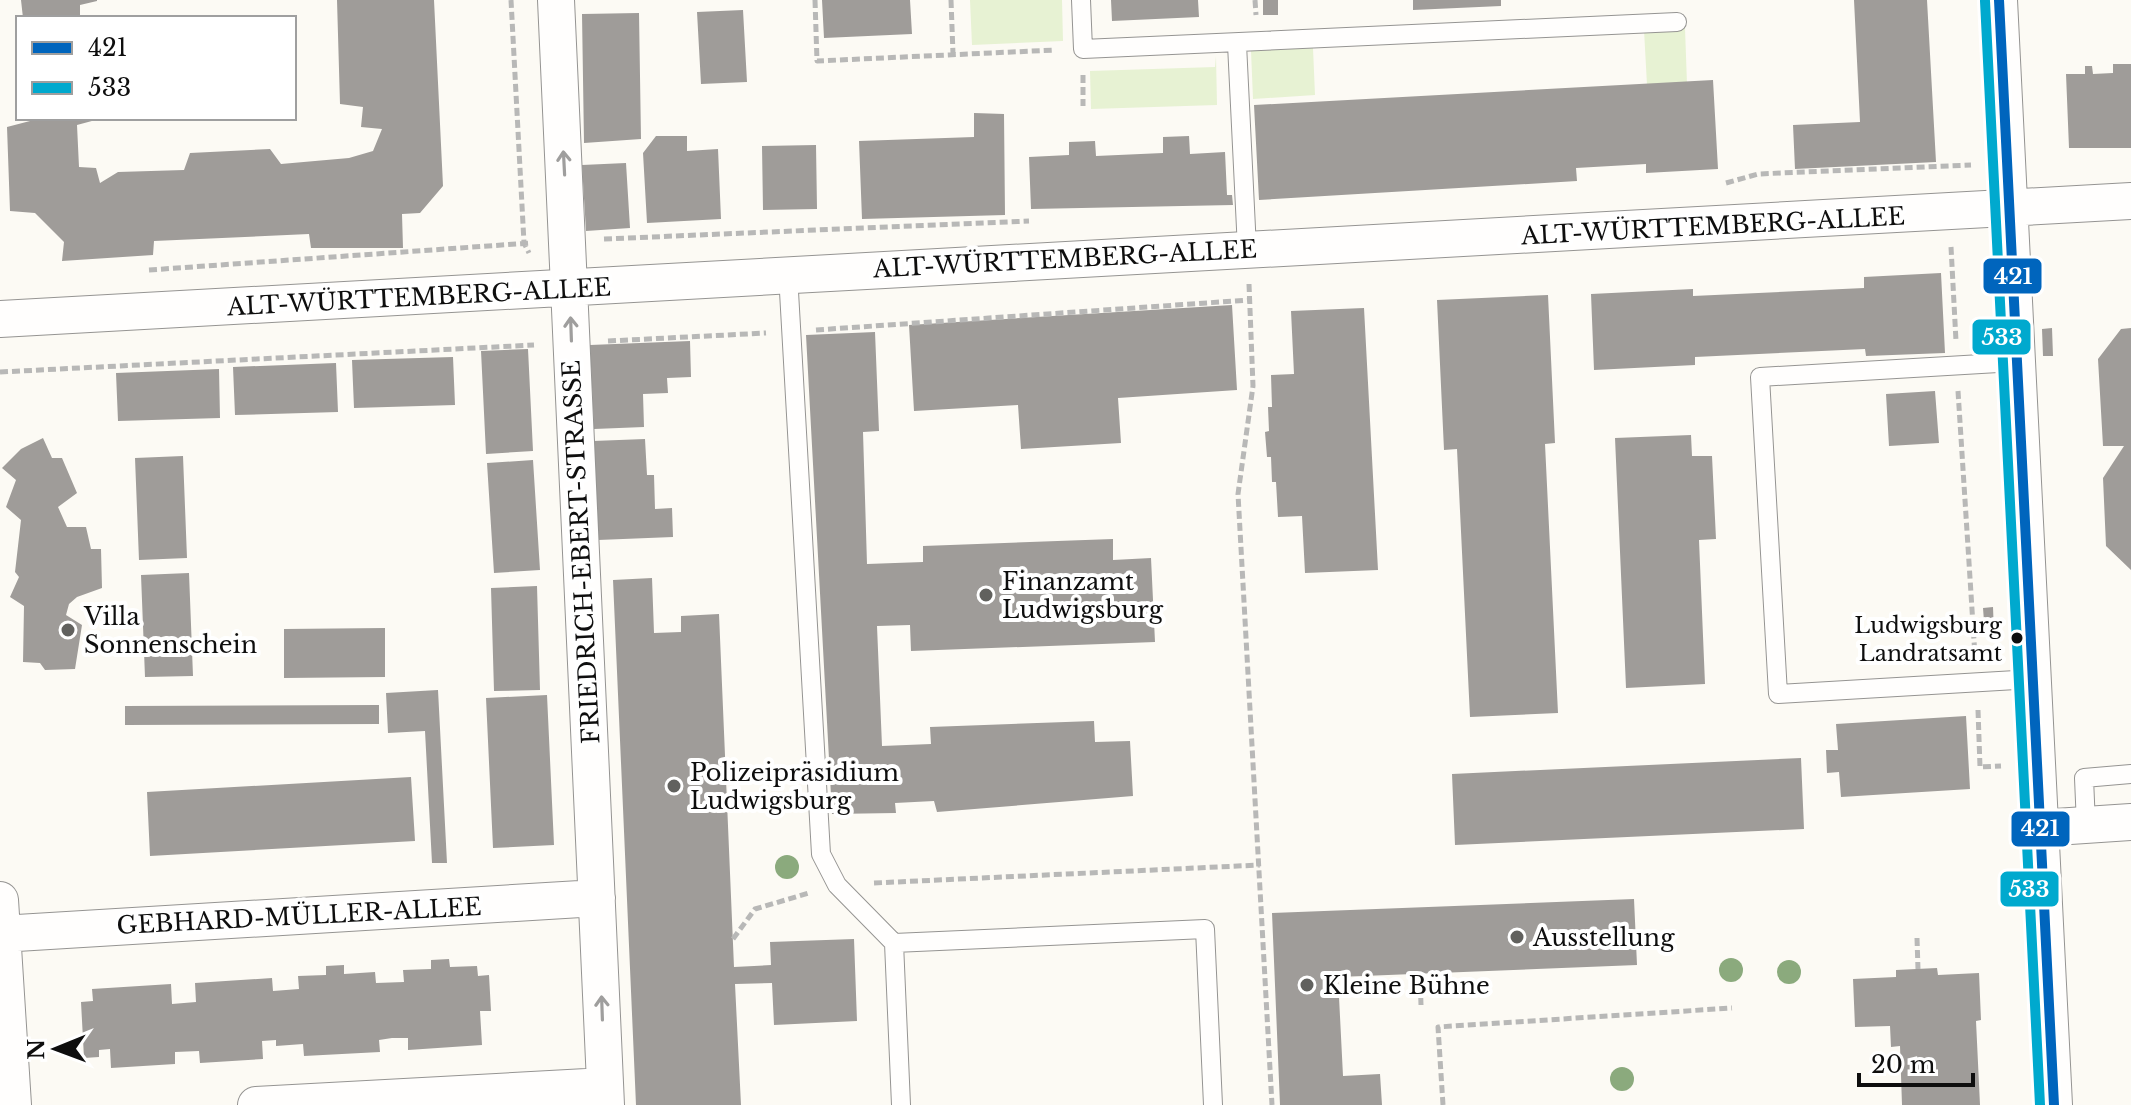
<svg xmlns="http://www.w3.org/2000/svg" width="2131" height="1105" font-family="'Libre Baskerville',serif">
<rect width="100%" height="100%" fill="#fcfaf4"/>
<path fill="#e7f2d3" d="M970 0H1062L1063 41 972 45Z
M1685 28 1687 84 1647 85 1644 30Z
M1313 48 1315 95 1253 99 1251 51Z
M1216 56 1217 105 1091 109 1090 71 1215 67Z"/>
<path fill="#9f9c99" d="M21 0H97V1L80 5V18H23Z
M337 0H434L443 186 420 213 402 214 403 248H311L309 234 154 241 153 255 62 261 64 242 35 213 10 211 7 127 30 121V118H103L77 125 79 167 96 168 100 183 118 172 184 170 190 153 270 149 281 164 349 158 373 151 382 129 361 127 363 107 340 104Z
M822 0H910L912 34 824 38Z
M1111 0H1198L1199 17 1112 21Z
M1263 0H1278V15H1263Z
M1413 0H1501V6L1413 10Z
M1854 0H1927L1936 162 1795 169 1793 125 1860 122Z
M743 10 747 82 701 84 697 12Z
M639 13 641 139 584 143 582 14Z
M2113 64H2131V148H2069L2066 74H2085V66H2092L2093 74 2113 73Z
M1713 80 1718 169 1646 173V164L1576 168 1577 181 1259 200 1254 105Z
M974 113 1004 114 1005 215 862 219 859 141 974 137Z
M656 136H687V151L718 149 721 219 647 223 643 153Z
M1189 136 1190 154 1225 152 1227 195H1232L1233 205 1031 209 1029 157 1069 155V142L1095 141 1096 156 1163 153V137Z
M816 145 817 209 763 210 762 146Z
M626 163 630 228 586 231 582 165Z
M1941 273 1945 353 1866 356 1865 349 1695 357V365L1594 370 1591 294 1693 289V296L1864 288V277Z
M1548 295 1555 443 1545 444 1558 713 1470 717 1457 449 1444 450 1437 300Z
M1232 305 1237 390 1118 398 1121 443 1021 449 1018 405 914 411 909 325Z
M1364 308 1378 570 1305 573 1302 516 1278 517 1276 482H1272L1271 457H1267L1265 432 1269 431 1268 407H1272L1271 375 1294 374 1291 311Z
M2052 328 2053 356H2043L2042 329Z
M2131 328V570L2106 546 2103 478 2124 446H2103L2098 359 2121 329Z
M875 332 879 431 863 432 867 564 923 562V546L1113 539V560L1151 558 1155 642 911 651 910 625 877 626 882 746 931 744 930 727 1094 721 1095 742 1130 741 1133 796 937 812 934 801 895 803 896 813 832 814 806 335Z
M690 341 691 377 667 378 668 393 643 394 644 427 594 429 590 345Z
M528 349 533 451 486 454 481 351Z
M453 357 455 405 354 408 352 360Z
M336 363 338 412 235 415 233 367Z
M219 369 220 418 118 421 116 373Z
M1935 391 1939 443 1889 446 1886 394Z
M1691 435 1692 456H1712L1716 539 1699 540 1705 684 1626 688 1615 438Z
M43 438 52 458H62L77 493 58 507 67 527H86L91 549H101L102 588 77 597 69 604 66 615 82 625 75 669 45 670 40 663 23 662 24 606 10 597 19 577 15 572 21 520 6 507 16 480 2 468 21 449Z
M645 439 647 475H654L655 509 672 508 673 537 598 540 593 441Z
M183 456 187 558 139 560 135 458Z
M533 460 540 570 494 573 487 463Z
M189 573 193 676 145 677 141 575Z
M652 578 654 633 681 632V616L719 614 734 967 771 965 770 942 854 939 857 1021 774 1025 772 983 735 984 741 1105H636L613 580Z
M537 586 540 690 494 691 491 588Z
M1993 607 1994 634 1985 635 1983 608Z
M385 628V677L284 678V629Z
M438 690 447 863H432L425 731 388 733 386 693Z
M547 695 554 845 493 848 486 698Z
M379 705V724L125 725V706Z
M1966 716 1970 789 1841 797 1839 772 1827 773 1826 750H1838L1836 724Z
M1801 758 1804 829 1455 845 1452 774Z
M411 777 415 841 150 856 147 792Z
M1634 899 1637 965 1338 977 1343 1076 1380 1074 1382 1105H1280L1272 913Z
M449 959 450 967 477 966 478 976 489 975 491 1011H480L482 1045 408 1050V1038H392L379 1040 380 1052 304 1056 303 1044 276 1046V1040L262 1041 263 1059 200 1063 199 1051 175 1052V1064L111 1068 110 1049 99 1050V1057L84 1058 81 1002 93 1001 92 989 171 984 172 1004 196 1002 195 983 272 978 273 991 299 989 298 976 326 975V966L344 965V974L375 972 376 983 404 982 403 970 431 969V960Z
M1937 968 1938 975 1979 973 1981 1020 1976 1021 1980 1105H1902L1900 1046 1891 1047 1890 1026 1855 1027 1853 979 1896 977V970Z"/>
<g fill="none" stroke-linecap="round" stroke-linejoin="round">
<defs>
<path id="lane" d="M1081 0 1083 49 1677 22
M1237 44 1247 249
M788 274 821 854 837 885 894 943 901 1105
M2015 362 1760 377 1778 694 2033 679
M2086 825 2084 778 2131 774
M894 943 1205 929 1213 1105"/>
<path id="street" d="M556 0 606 1105
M1999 0 2054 1105
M0 319 2131 201
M2040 828 2131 822
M0 900 13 1105
M0 934 597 898
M256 1105 605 1086"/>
</defs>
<use href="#lane" stroke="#959492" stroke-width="20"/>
<use href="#street" stroke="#959492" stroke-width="38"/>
<path stroke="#b8b8b7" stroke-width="5" stroke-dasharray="8 4" stroke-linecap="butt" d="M511 0 524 243 529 253
M815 0 817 61 1055 50
M951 0 953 54
M1255 0 1256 15
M1083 75V106
M1726 183 1758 174 1971 165
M604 239 1029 221
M1951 247 1956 341
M149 270 530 243
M1249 284 1253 386 1238 494 1272 1105
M816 330 1249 300
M608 341 766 333
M0 372 534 345
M1958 391 1975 656
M1978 710 1980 767 2001 766
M874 883 1260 865
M1917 938 1918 969
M733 939 755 909 809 893
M1420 974 1421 1005
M1443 1105 1438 1027 1732 1008"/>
<use href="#lane" stroke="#fffefd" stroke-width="18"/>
<use href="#street" stroke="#fffefd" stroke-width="36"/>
<defs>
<path id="bus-1" d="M1999 0 2054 1105"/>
<path id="bus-2" d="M1985 1 2040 1105"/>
</defs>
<use href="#bus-1" stroke="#fff" stroke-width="16"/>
<use href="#bus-2" stroke="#fff" stroke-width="16"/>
<use href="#bus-1" stroke="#0065bd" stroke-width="10"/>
<use href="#bus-2" stroke="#00a9ce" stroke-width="10"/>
</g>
<g fill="#8baa7d">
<circle cx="787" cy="867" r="12"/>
<circle cx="1731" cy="970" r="12"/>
<circle cx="1789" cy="972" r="12"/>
<circle cx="1622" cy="1079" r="12"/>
</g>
<defs><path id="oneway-shaft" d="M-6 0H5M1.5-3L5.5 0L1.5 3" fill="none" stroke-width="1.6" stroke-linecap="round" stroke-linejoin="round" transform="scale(2)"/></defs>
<g stroke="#9f9e9d">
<use href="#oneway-shaft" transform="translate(564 163) rotate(-93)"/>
<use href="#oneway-shaft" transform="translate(571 329) rotate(-92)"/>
<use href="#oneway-shaft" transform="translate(602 1008) rotate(-92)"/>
</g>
<g fill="#61615e" stroke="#fff" stroke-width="3">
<circle cx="986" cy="595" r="8"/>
<circle cx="68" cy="630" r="8"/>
<circle cx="674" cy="786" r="8"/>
<circle cx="1517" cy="937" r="8"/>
<circle cx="1307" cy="985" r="8"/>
</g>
<circle fill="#0e0e0e" stroke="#fff" stroke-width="3" cx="2017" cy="638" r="7"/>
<g text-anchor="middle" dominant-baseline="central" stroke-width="8" stroke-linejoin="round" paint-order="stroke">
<g font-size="22" fill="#0e0e0e" stroke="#fff" text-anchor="end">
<text x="2002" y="625">Ludwigsburg<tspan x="2002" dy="28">Landratsamt</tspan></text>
</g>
<g font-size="24" fill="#0e0e0e" stroke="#fff">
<text transform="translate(1713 226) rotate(-3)">ALT-WÜRTTEMBERG-ALLEE</text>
<text transform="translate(1065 259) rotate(-3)">ALT-WÜRTTEMBERG-ALLEE</text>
<text transform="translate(419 297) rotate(-3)">ALT-WÜRTTEMBERG-ALLEE</text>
<text transform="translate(581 552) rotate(-93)">FRIEDRICH-EBERT-STRASSE</text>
<text transform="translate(299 916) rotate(-3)">GEBHARD-MÜLLER-ALLEE</text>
</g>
<g font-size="24" fill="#0e0e0e" stroke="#fff" text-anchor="start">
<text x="1002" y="581">Finanzamt<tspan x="1002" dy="28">Ludwigsburg</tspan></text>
<text x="84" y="616">Villa<tspan x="84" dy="28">Sonnenschein</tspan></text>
<text x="690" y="772">Polizeipräsidium<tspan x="690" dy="28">Ludwigsburg</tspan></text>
<text x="1533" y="937">Ausstellung</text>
<text x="1323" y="985">Kleine Bühne</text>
</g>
</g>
<g stroke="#fff" stroke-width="3">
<rect x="1982" y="257" width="61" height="38" rx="8" fill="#0065bd"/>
<rect x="1971" y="318" width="61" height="38" rx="8" fill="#00a9ce"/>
<rect x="2010" y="810" width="61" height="38" rx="8" fill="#0065bd"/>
<rect x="1999" y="870" width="61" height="38" rx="8" fill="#00a9ce"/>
</g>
<g font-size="22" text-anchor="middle" font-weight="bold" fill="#fff">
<text x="2013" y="284">421</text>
<text x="2002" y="345">533</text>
<text x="2040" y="836">421</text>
<text x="2029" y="897">533</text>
</g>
<rect x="16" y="16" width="280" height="104" fill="#ffffff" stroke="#9f9f9f" stroke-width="2"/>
<rect x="32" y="42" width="40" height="12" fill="#0065bd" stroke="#9f9f9f" stroke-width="2"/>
<text x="88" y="56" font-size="24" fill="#0e0e0e">421</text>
<rect x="32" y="82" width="40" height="12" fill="#00a9ce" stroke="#9f9f9f" stroke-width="2"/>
<text x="88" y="96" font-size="24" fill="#0e0e0e">533</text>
<g transform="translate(56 1049) rotate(269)" stroke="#ffffff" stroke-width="6" paint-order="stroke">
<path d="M0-6L14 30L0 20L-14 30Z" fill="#0e0e0e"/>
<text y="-12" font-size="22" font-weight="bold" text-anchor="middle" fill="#0e0e0e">N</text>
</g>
<path d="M1859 1073v12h114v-12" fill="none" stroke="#0e0e0e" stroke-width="4"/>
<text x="1871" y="1073" font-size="24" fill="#0e0e0e" stroke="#ffffff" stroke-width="6" paint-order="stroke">20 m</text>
</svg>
